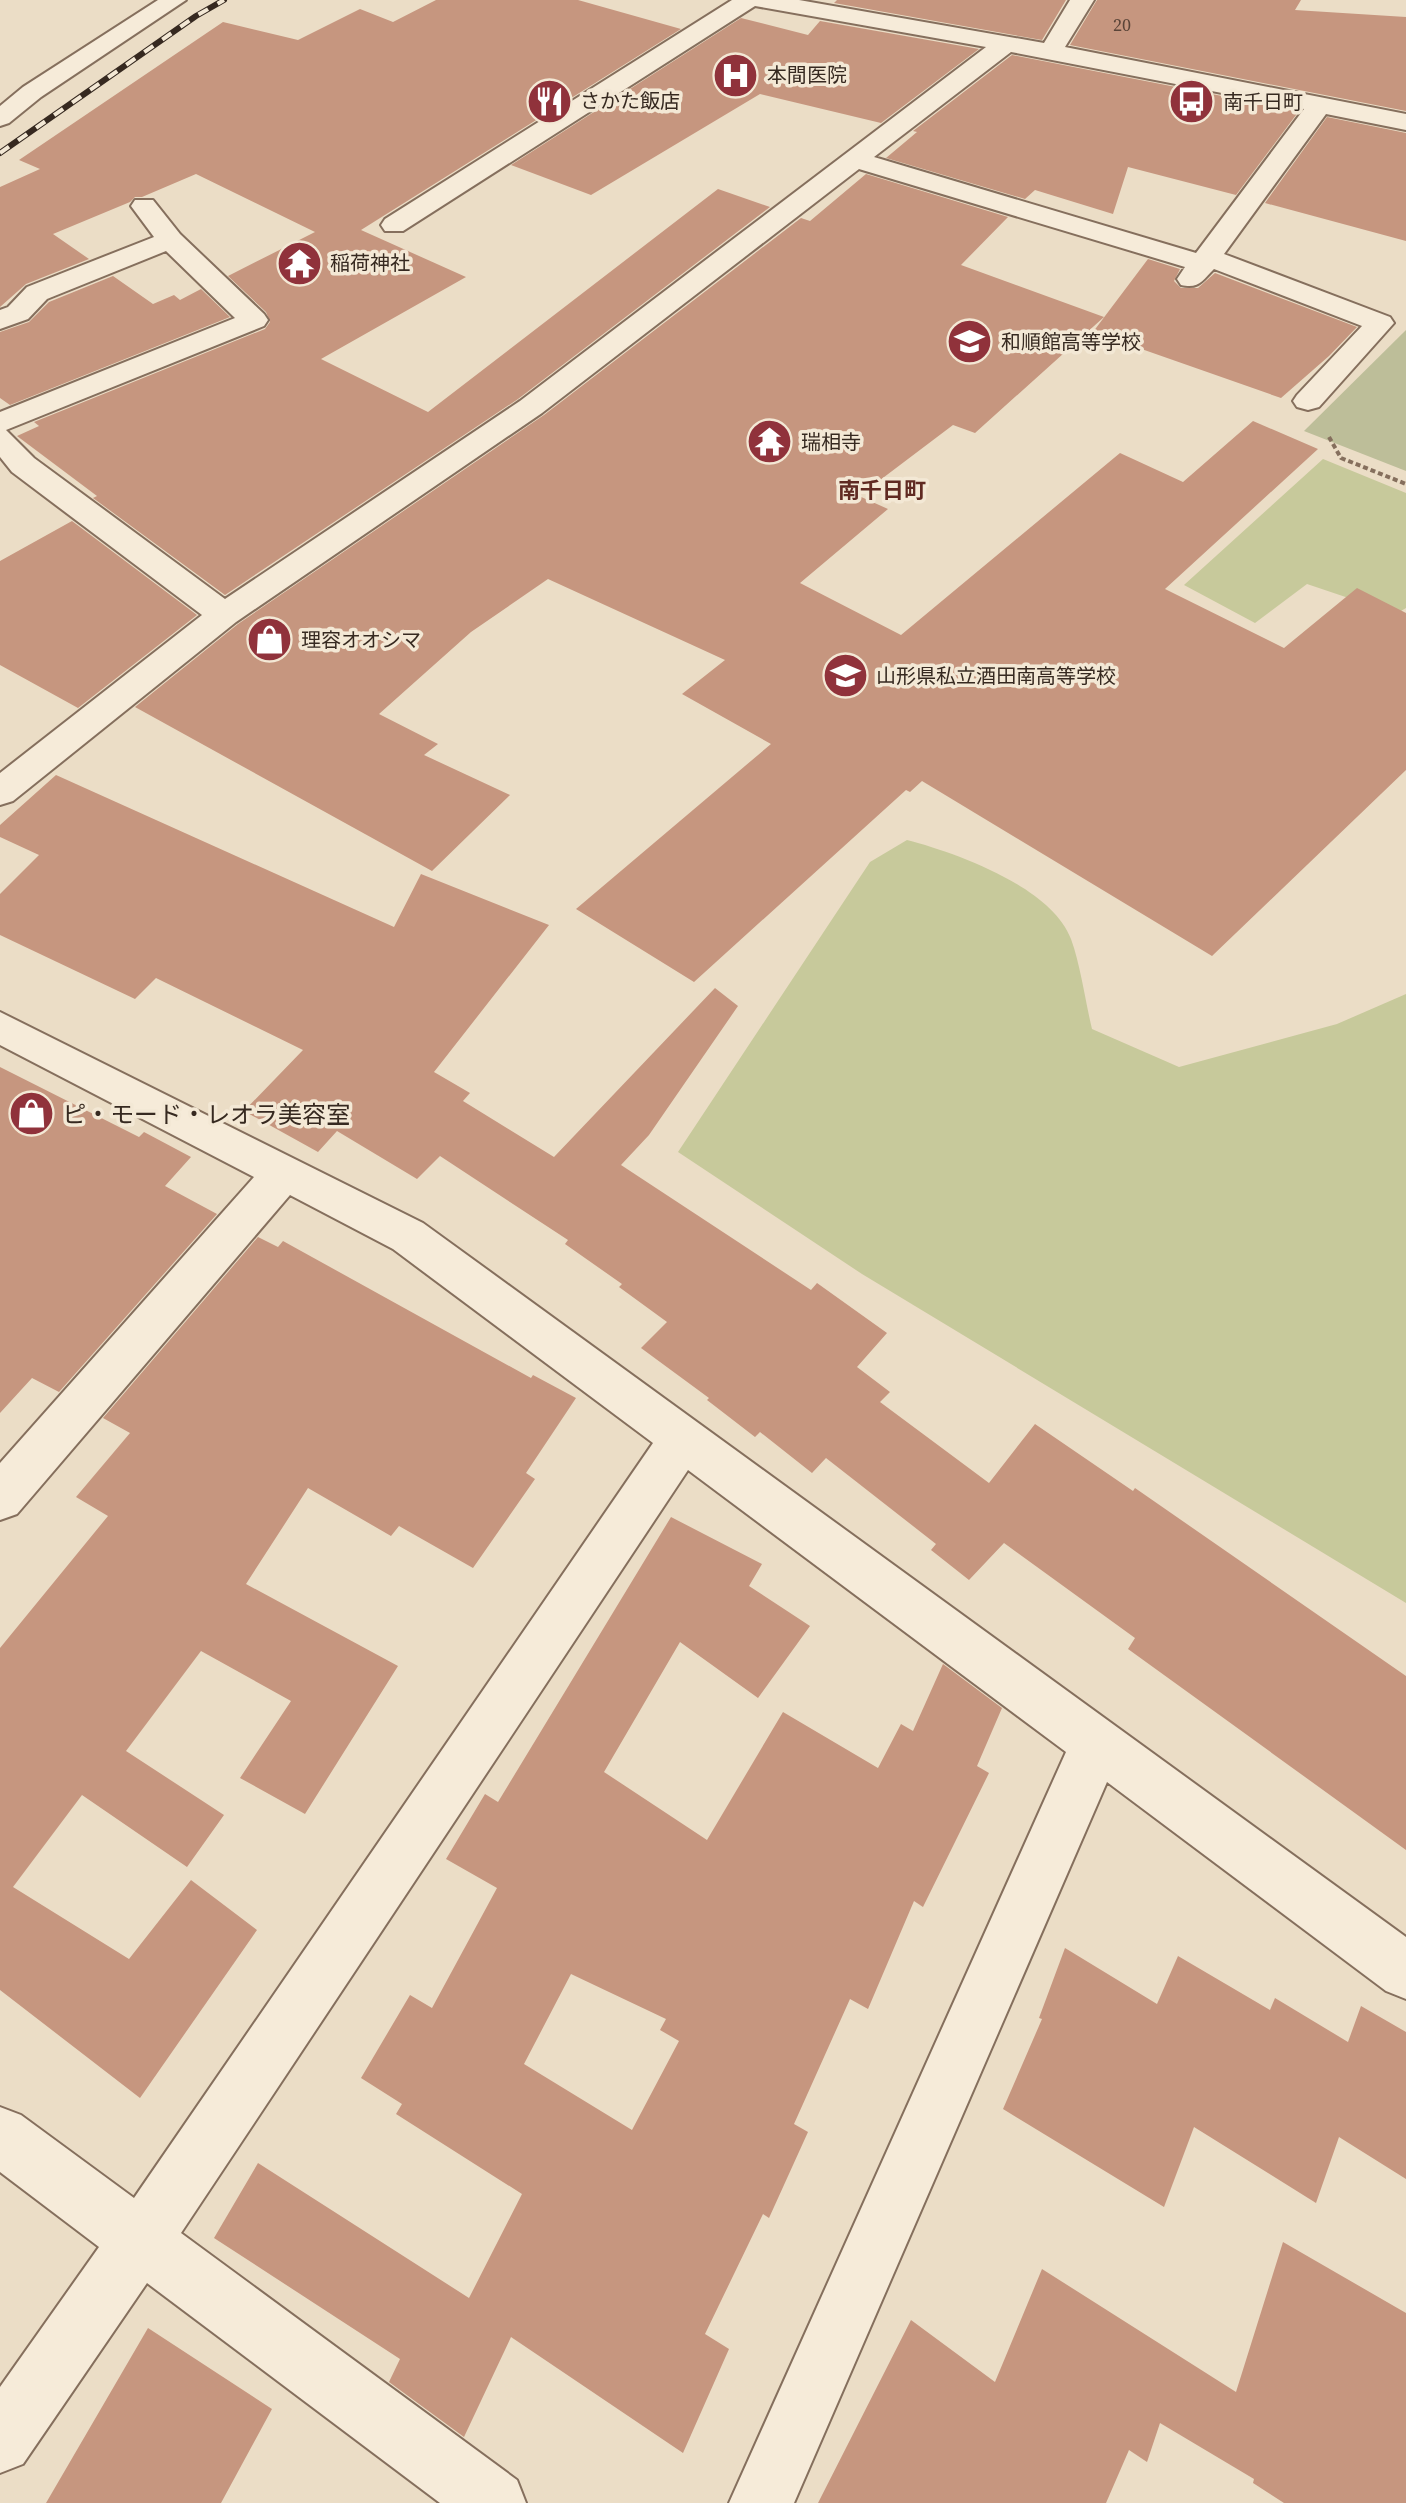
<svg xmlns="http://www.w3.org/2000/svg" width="1406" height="2503" font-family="'Source Serif 4','Noto Sans JP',serif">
<rect width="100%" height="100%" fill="#ebddc6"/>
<path fill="#c7c99b" d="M1323 459 1406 493V608L1396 614 1307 584 1255 623 1184 585Z
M907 840C957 853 1051 887 1071 939 1081 967 1085 1000 1092 1029L1179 1067 1337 1024 1406 994V1603L862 1274 678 1152 870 862Z"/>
<path fill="#bdbe99" d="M1406 330V471L1304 431Z"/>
<path fill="#c6967f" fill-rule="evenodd" d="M436 0H578L681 29 361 230 466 277 321 359 428 412 718 189 770 207 518 399 225 595 93 498 97 496 17 436 39 426 34 422 265 329 270 322 266 312 228 276 315 232 196 174 142 197H135L130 202 53 234 89 259 26 284 0 307V187L40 169 19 160 223 22 298 40 360 9 393 22Z
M837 0H1066L1042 40 834 3Z
M1097 0H1301L1295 10 1406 17V111L1070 45Z
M741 18 808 35 820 21 979 49 881 123 760 94 591 195 511 165Z
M1012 55 1299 111 1236 195 1128 167 1113 214 1035 190 1025 199 886 158 917 132 913 131Z
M1327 117 1406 133V241L1265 203Z
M866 174 1008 217 961 265 1104 317 975 433 953 425 859 496 888 509 800 583 901 635 1120 453 1183 482 1253 421 1318 449 1165 589 1284 648 1357 588 1406 613V770L1212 956 922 781 910 792 906 790 694 982 576 909 771 744 682 694 725 660 548 579 471 632 379 714 438 744 424 755 510 795 432 871 135 707 238 624 544 415 801 218 810 221Z
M1148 259 1180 269 1174 281 1181 288H1198L1215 273 1357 327 1329 356 1281 398 1093 332Z
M113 276 153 304 174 295 180 300 201 289 230 317 10 405 0 398V332L29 322 49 302Z
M72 521 197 615 78 708 0 665V561Z
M56 775 394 927 421 874 549 925 434 1072 470 1093 463 1101 554 1157 715 988 738 1006 649 1135 621 1165 811 1290 817 1283 887 1333 857 1367 890 1392 880 1402 989 1483 1035 1424 1133 1491 1135 1488 1406 1676V1850L1128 1649 1135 1638 1004 1543 969 1580 931 1550 936 1544 826 1458 812 1473 760 1432 755 1437 707 1400 709 1398 641 1348 667 1322 619 1287 622 1284 565 1244 568 1240 440 1156 417 1179 337 1131 318 1152 244 1111 303 1050 156 978 135 999 0 935V894L39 855 0 837V825Z
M0 1067 139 1137 144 1132 191 1157 165 1186 217 1214 59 1392 32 1378 0 1413Z
M258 1237 278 1247 283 1241 531 1378 533 1375 576 1398 526 1473 535 1479 473 1568 399 1526 391 1536 308 1488 246 1584 398 1666 305 1814 240 1778 291 1701 201 1651 126 1751 224 1815 187 1867 82 1795 13 1887 129 1959 191 1880 257 1930 140 2098 0 1990V1648L108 1516 76 1497 130 1433 103 1418Z
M671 1517 762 1564 749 1586 810 1626 758 1698 680 1642 604 1772 707 1840 783 1712 878 1768 901 1724 913 1731 943 1664 1002 1708 977 1766 989 1773 923 1907 914 1901 868 2009 850 1999 794 2124 808 2132 769 2218 763 2214 705 2334 729 2349 683 2453 511 2337 464 2437 389 2382 400 2359 214 2238 258 2163 469 2298 522 2194 396 2114 402 2104 361 2078 410 1995 432 2008 497 1888 446 1859 485 1794 498 1802ZM571 1974 666 2019 660 2030 679 2041 632 2130 524 2064Z
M1065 1948 1157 2004 1178 1956 1270 2010 1275 1998 1348 2042 1361 2006 1406 2032V2179L1339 2137 1316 2203 1194 2127 1164 2207 1003 2109 1042 2019 1039 2018Z
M1283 2242 1406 2313V2503H1284L1253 2483 1254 2479 1160 2423 1147 2462 1129 2450 1106 2503H818L911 2320 995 2382 1042 2269 1236 2392Z
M148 2328 272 2409 221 2503H46Z"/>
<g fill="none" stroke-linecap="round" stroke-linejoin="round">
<defs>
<path id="minor" d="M158 0H186L41 97 9 123 0 126V106L23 87Z
M732 0H799L1044 43 1070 0H1094L1065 47 1406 114V130L1326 114 1224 254 1390 317 1394 323 1319 407 1308 410 1297 407 1293 401 1297 395 1362 326 1214 269C1202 281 1199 289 1181 285L1177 279 1185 267 859 169 542 413 236 622 13 801 0 805V773L202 615 12 472 0 457V412L235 318 166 251 47 299 28 319 0 329V310L8 307 27 287 154 237 131 206 135 200H153L180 234 264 314 268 320 264 326 6 430 34 458 225 599 520 401 986 47 755 6 403 231H385L381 225 385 219ZM1011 52 1304 109 1196 253 874 157Z
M0 1012 423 1223 1406 1937V1999L1386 1991 1107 1782 794 2503H729L1066 1752 688 1470 181 2233 517 2480 526 2503H440L147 2283 23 2464 0 2473V2387L99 2247 0 2172V2107L21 2115 134 2198 653 1443 393 1249 290 1195 17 1514 0 1520V1463L254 1177 0 1045Z"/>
</defs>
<use href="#minor" stroke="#856f5d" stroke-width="4"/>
<path stroke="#856f5d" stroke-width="4" stroke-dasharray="5 3" stroke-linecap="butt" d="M1329 437 1341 458 1406 484"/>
<use href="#minor" fill="#f6ebd9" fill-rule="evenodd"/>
<defs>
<path id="rail" d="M0 153 196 16 224 0"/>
</defs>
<use href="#rail" stroke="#362920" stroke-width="6"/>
<use href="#rail" stroke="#f3e8d5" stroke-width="4" stroke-dasharray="11" stroke-linecap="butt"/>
</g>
<defs>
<symbol id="hospital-disc" viewBox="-11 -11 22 22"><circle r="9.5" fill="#90323b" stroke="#f3e8d5"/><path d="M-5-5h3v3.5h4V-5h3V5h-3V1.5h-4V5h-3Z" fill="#fff"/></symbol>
<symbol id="restaurant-disc" viewBox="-11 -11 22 22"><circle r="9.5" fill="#90323b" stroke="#f3e8d5"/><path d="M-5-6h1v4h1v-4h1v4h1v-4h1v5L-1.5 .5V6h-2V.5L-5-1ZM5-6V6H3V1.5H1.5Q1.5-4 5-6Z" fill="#fff"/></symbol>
<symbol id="bus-disc" viewBox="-11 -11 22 22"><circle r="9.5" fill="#90323b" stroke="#f3e8d5"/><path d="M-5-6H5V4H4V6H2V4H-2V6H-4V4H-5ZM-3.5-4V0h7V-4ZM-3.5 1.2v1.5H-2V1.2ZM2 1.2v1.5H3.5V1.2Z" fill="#fff"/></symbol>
<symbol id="temple-disc" viewBox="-11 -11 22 22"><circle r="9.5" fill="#90323b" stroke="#f3e8d5"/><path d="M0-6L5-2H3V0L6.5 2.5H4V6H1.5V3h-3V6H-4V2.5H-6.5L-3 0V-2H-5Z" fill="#fff"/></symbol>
<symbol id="school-disc" viewBox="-11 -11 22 22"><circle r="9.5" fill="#90323b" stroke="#f3e8d5"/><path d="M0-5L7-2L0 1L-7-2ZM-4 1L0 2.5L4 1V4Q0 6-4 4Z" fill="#fff"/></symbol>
<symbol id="shop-disc" viewBox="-11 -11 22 22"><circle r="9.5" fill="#90323b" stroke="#f3e8d5"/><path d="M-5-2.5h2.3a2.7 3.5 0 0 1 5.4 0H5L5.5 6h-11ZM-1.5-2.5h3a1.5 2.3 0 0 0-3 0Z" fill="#fff"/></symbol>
</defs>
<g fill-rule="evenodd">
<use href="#hospital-disc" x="710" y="50" width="51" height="51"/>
<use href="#restaurant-disc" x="524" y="76" width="51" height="51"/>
<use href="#bus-disc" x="1166" y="76" width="51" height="51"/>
<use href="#temple-disc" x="274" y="238" width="51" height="51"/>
<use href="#school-disc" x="944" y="316" width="51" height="51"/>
<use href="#temple-disc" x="744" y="416" width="51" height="51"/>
<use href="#shop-disc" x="244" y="614" width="51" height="51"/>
<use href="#school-disc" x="820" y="650" width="51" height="51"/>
<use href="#shop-disc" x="6" y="1088" width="51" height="51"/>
</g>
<g text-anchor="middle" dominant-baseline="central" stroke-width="7" stroke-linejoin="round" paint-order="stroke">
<g font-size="18" fill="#5a4438">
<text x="1122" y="24">20</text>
</g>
<g font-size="20" fill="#362920" stroke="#f3e8d5" text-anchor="start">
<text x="767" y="75">本間医院</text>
<text x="580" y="101">さかた飯店</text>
<text x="1223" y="102">南千日町</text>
<text x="330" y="263">稲荷神社</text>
<text x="1001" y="342">和順館高等学校</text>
<text x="801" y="442">瑞相寺</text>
<text x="301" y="640">理容オオシマ</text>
<text x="876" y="676">山形県私立酒田南高等学校</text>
</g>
<g font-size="22" font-weight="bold" fill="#602a22" stroke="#f3e8d5">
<text x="882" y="490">南千日町</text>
</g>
<g font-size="24" fill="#362920" stroke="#f3e8d5" text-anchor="start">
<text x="62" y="1114">ピ・モード・レオラ美容室</text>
</g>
</g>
</svg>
